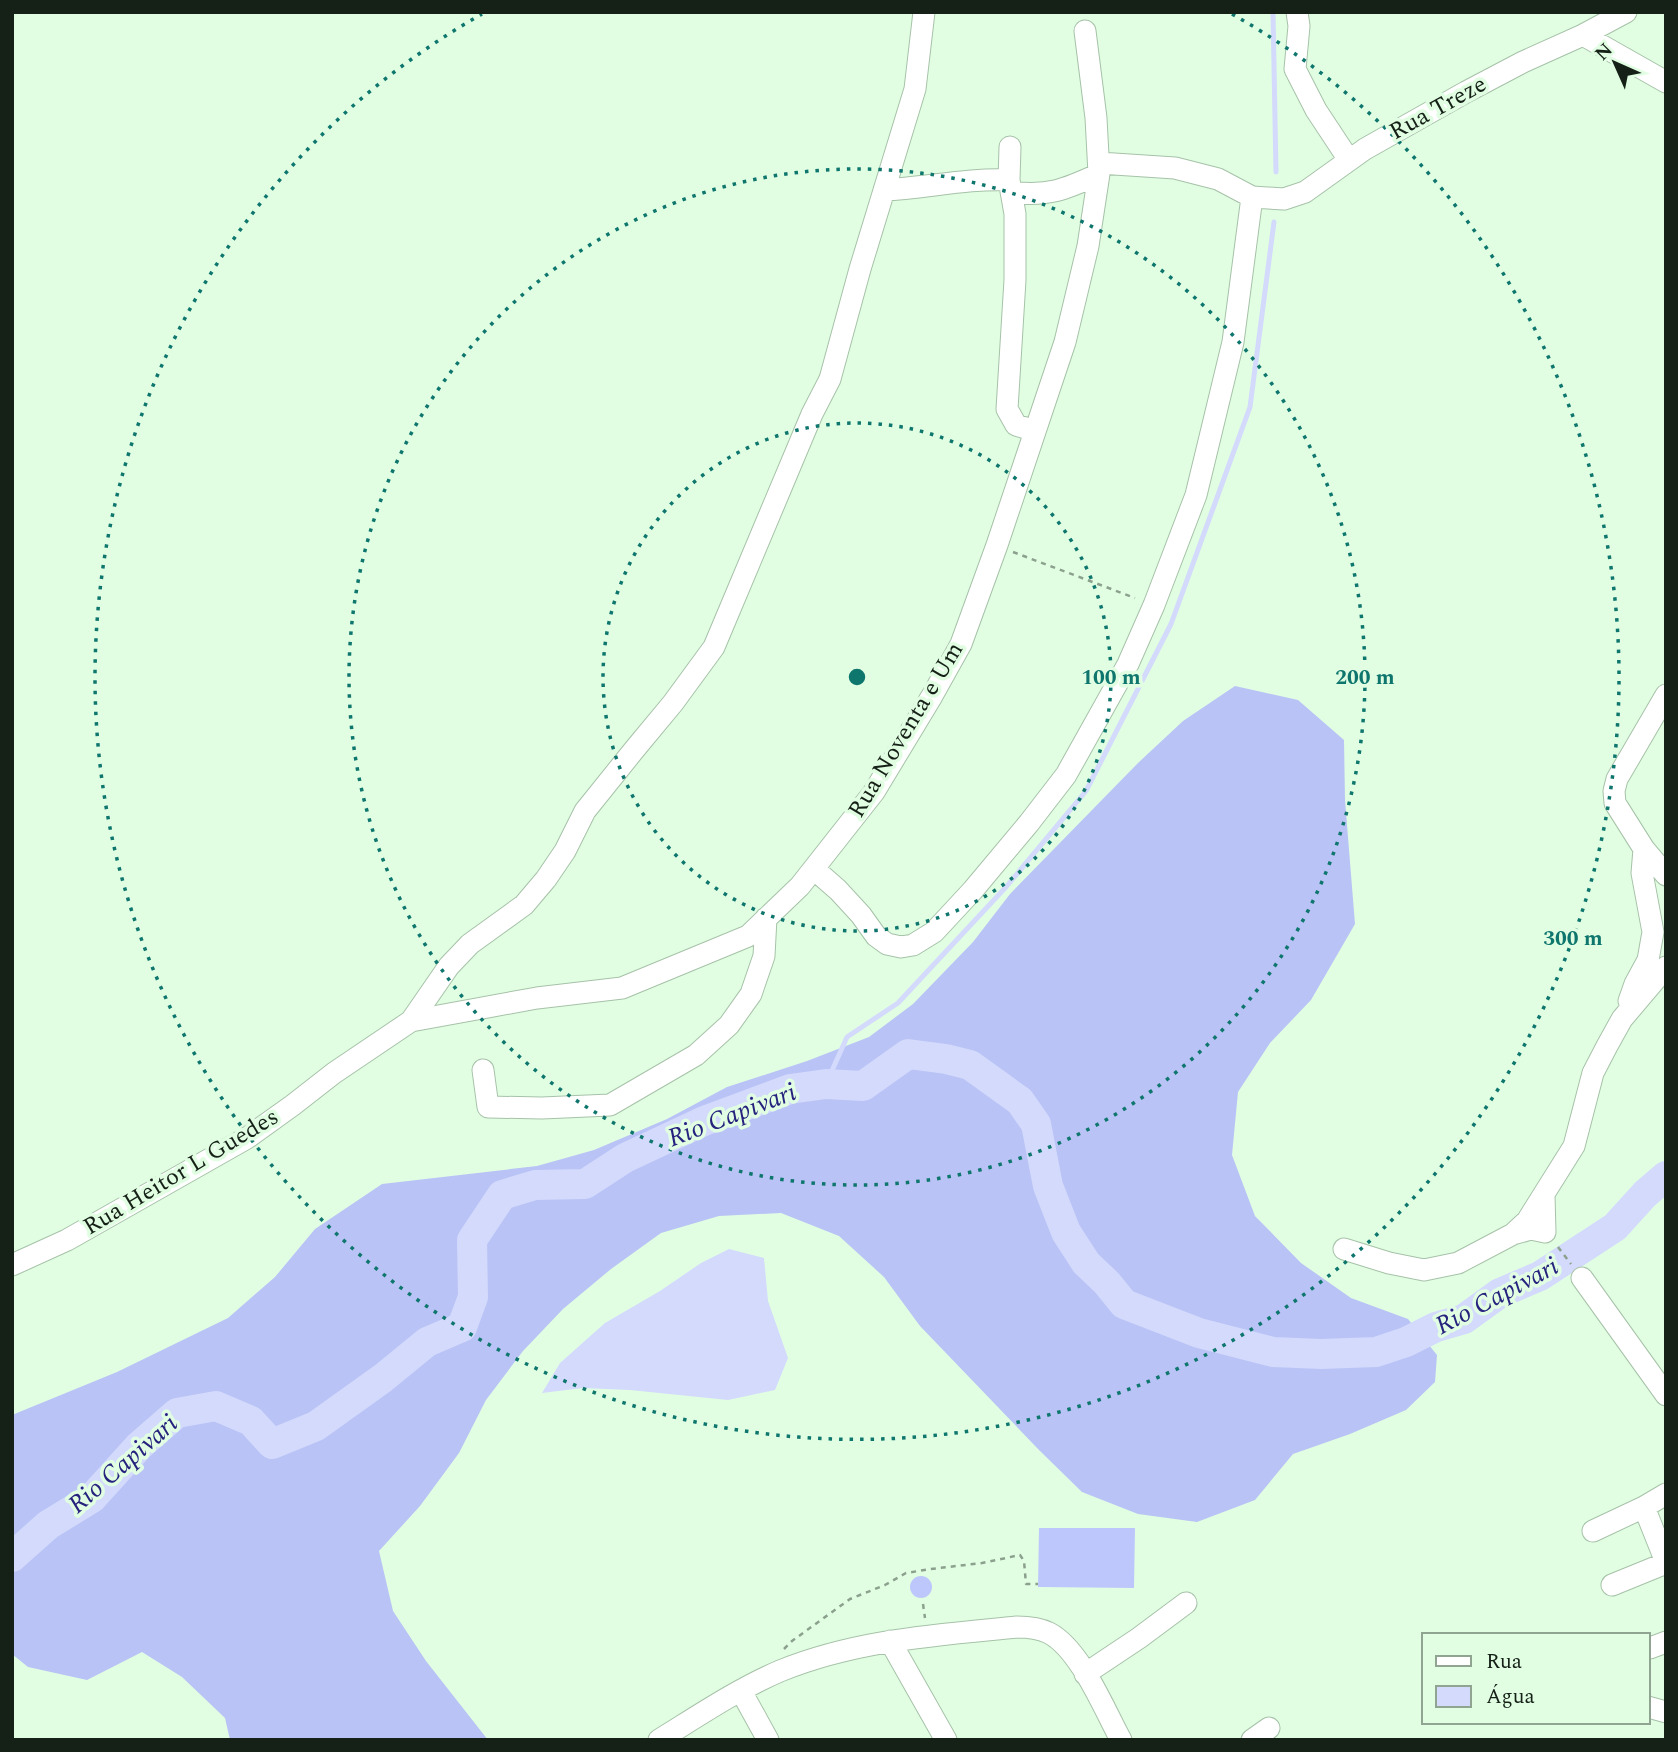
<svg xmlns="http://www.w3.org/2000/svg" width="1678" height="1752" font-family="Spectral,serif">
<rect width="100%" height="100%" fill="#e1fee3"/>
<path fill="#bdc7fb" d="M1039 1528H1135L1134 1588 1038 1587Z
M910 1587a11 11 0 1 1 22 0a11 11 0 1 1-22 0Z"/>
<path fill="#b9c3f5" d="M1235 686 1298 700 1344 740 1345 800 1355 924 1311 1000 1270 1043 1238 1092 1232 1155 1255 1216 1301 1263 1351 1298 1408 1319 1437 1355 1435 1382 1406 1410 1350 1434 1293 1454 1255 1500 1197 1522 1138 1514 1082 1492 1039 1450 920 1326 884 1277 839 1236 781 1213 719 1216 661 1233 611 1269 563 1309 523 1351 486 1400 459 1453 420 1506 379 1551 393 1611 426 1661 488 1740H230L225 1718 182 1677 142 1652 87 1680 28 1667 12 1654V1415L117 1372 228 1318 275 1277 315 1229 382 1184 537 1166 594 1150 667 1119 727 1087 807 1061 869 1037 913 1004 973 942 1010 894 1138 763 1183 721Z"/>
<path fill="#d3dafc" d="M729 1249 764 1258 768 1301 788 1358 775 1390 728 1400 630 1390 583 1388 542 1393 560 1363 605 1323 660 1291 701 1263Z"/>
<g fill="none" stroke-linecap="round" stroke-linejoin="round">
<path stroke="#d3dafc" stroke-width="5" d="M1273 12 1276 172
M826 1084 847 1037 898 1003 1006 887 1086 791 1171 624 1250 407 1274 222"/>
<path stroke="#d3dafc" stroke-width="30" d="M12 1557 48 1525 92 1498 139 1446 177 1413 216 1406 251 1421 272 1444 316 1426 383 1378 427 1342 462 1327 473 1297 472 1240 502 1195 535 1185 585 1184 625 1158 704 1121 790 1089 826 1084 863 1086 908 1054 946 1059 970 1065 1020 1101 1036 1124 1048 1186 1066 1232 1086 1263 1107 1283 1124 1304 1199 1333 1273 1352 1321 1354 1376 1352 1406 1342 1436 1327 1464 1319 1500 1293 1540 1276 1615 1227 1645 1194 1666 1176"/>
<defs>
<path id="minor" d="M1297 12 1299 26 1295 69 1316 110 1349 160
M1583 35 1666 82
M1010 147 1009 180 1015 214V280L1007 409 1016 425 1035 431
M1099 163 1175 168 1218 179 1252 197 1284 199 1305 192 1365 149 1466 92 1523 62 1583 35 1626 12
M884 190C926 188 967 178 1009 180
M1011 192C1049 197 1066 189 1099 174
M1666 695 1617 779 1614 791 1615 803 1644 849 1666 875
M814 869 838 890 861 915 876 936 887 944 901 947 913 945 934 932 973 890 1029 823 1066 775 1128 664 1154 605 1196 495 1233 342 1252 197
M1629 1001 1635 984 1648 960 1653 932 1642 873 1644 849
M411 1021 537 998 622 988 748 936 800 886 874 792 932 696 961 644 997 545 1065 342 1088 246 1099 174 1096 118 1085 31
M483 1070 488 1107 542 1108 610 1105 696 1055 729 1025 751 994 764 956 766 918
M1513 1234 1531 1229 1545 1232 1544 1195
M1344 1249 1389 1263 1424 1270 1458 1263 1513 1234 1527 1221 1574 1146 1593 1073 1607 1046 1622 1019 1666 967
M12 1265 67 1240 247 1138 293 1105 334 1073 411 1021 449 966 470 944 524 905 546 879 565 851 585 811 634 750 673 703 714 647 812 414 830 379 860 269 915 89 924 12
M1582 1278 1666 1395
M1644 1507 1666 1562
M1593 1531 1644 1507 1666 1494
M1612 1585 1666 1563
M890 1641 946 1740
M1650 1648 1666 1642
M1085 1674 1139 1638 1186 1603
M741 1691 768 1740
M1648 1707 1666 1712
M659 1740C698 1716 738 1689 780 1671 856 1640 937 1635 1017 1627 1028 1627 1039 1628 1049 1633 1080 1649 1104 1709 1121 1740
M1252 1740 1269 1728"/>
</defs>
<use href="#minor" stroke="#a6c2a8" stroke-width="23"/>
<path stroke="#8ca18d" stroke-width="2.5" stroke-dasharray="5 5" stroke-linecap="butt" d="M1013 552 1135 598
M1558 1247 1571 1264
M923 1604 925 1618
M784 1649 792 1641 850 1599 885 1585 906 1573 931 1569 982 1563 1020 1555 1024 1561 1026 1584H1038"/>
<use href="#minor" stroke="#fff" stroke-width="21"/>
</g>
<g fill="none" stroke="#0f766e" stroke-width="3.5" stroke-dasharray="3.5 7">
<circle cx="857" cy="677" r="254"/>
<circle cx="857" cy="677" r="508"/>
<path d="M1232 14A762 762 0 1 1 482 14"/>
</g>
<g text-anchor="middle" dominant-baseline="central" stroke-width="7" stroke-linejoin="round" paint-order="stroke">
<g font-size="24" fill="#152016" stroke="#e1fee3">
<text transform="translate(1438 108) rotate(-29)">Rua Treze</text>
<text transform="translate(906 730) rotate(-59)">Rua Noventa e Um</text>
<text transform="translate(181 1172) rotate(-31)">Rua Heitor L Guedes</text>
</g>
<g font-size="26" font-style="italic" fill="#26227d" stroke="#e1fee3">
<text transform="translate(732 1115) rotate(-21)">Rio Capivari</text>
<text transform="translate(1497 1296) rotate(-28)">Rio Capivari</text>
<text transform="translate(123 1464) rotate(-41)">Rio Capivari</text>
</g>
</g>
<circle cx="857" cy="677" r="10" fill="#0f766e" stroke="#e1fee3" stroke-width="3.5"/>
<g font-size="21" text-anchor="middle" font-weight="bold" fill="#0f766e" stroke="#e1fee3" stroke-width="7" stroke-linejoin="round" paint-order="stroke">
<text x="1111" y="684">100 m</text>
<text x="1365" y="684">200 m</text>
<text x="1573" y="945">300 m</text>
</g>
<rect width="1678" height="1752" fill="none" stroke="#152016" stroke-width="28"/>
<rect x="1422" y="1633" width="228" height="91" fill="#e1fee3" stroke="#8fa591" stroke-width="2"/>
<rect x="1436" y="1656" width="35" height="10" fill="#ffffff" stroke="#8fa591" stroke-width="2"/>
<text x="1486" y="1668" font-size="21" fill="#152016">Rua</text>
<rect x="1436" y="1686" width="35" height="21" fill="#d3dafc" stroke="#8fa591" stroke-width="2"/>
<text x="1486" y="1703" font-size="21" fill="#152016">Água</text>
<g transform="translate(1615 63) rotate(315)" stroke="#e1fee3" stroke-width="5" paint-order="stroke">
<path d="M0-5L12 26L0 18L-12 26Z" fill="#152016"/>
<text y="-10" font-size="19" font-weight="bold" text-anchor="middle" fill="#152016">N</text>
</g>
</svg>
